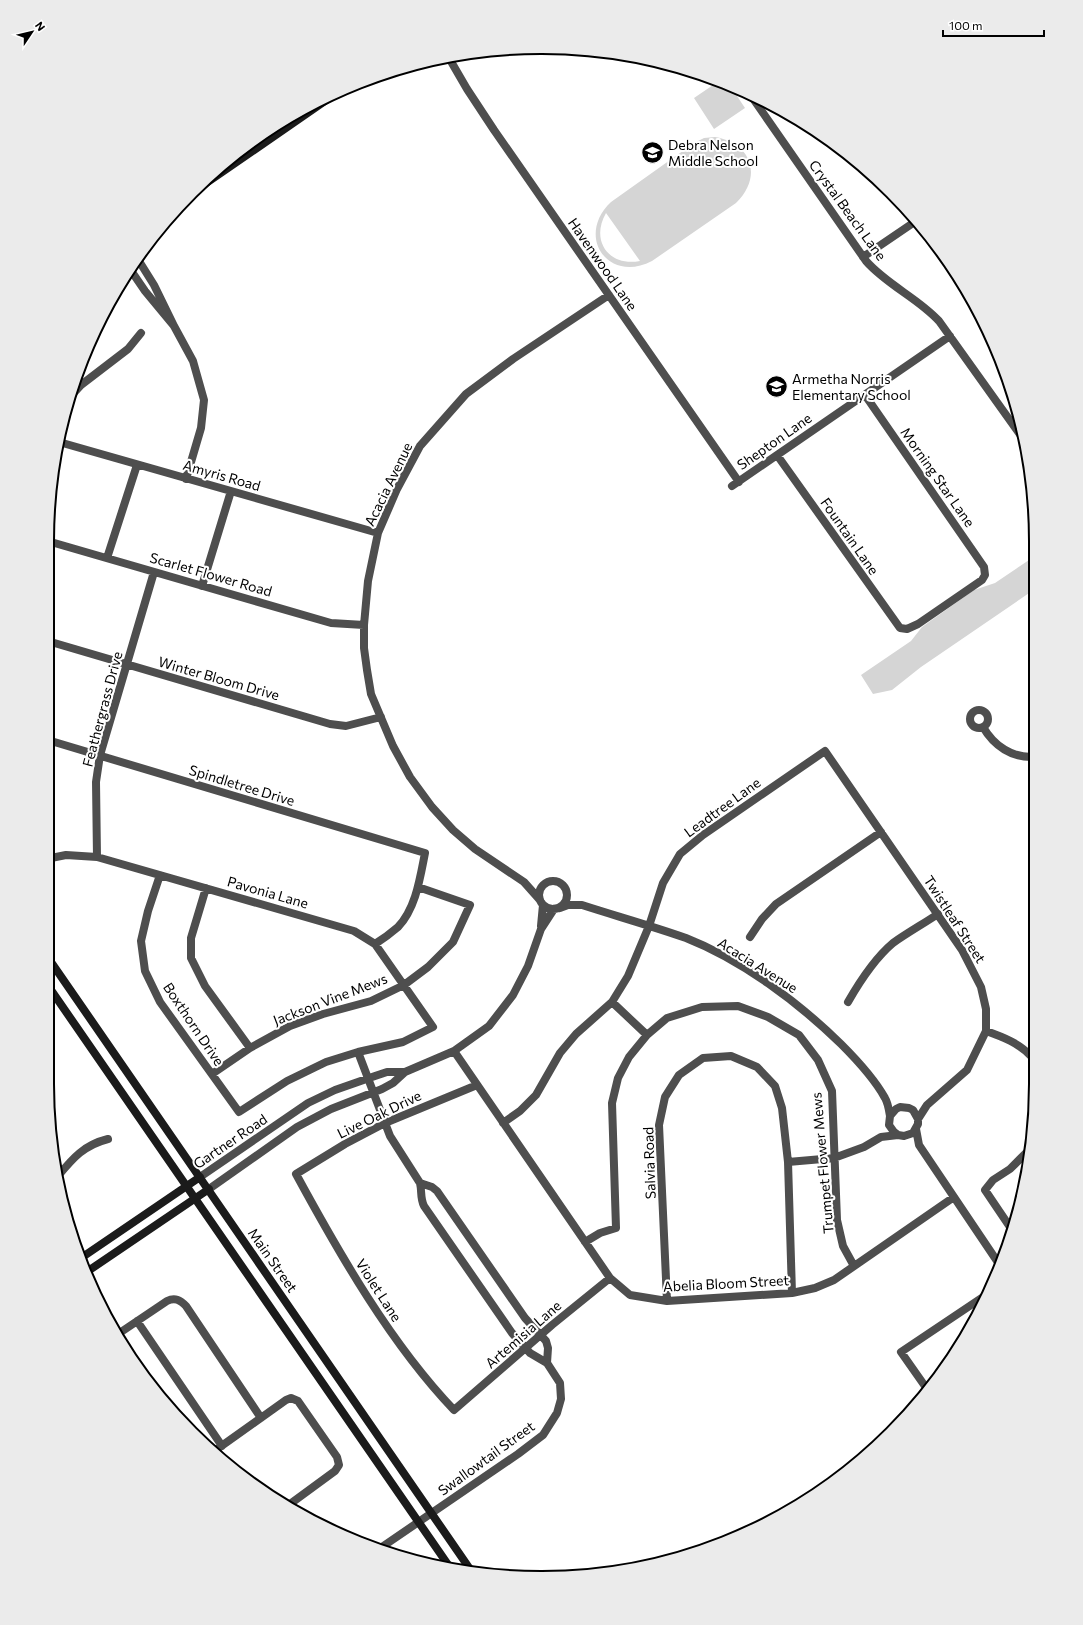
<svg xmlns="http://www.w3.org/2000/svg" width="1083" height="1625" font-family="Commissioner,sans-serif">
<rect width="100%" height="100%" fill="#fff"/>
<path fill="#d5d5d5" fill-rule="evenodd" d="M719 81 731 87 745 108 714 129 694 98Z
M715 137C752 143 763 177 736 203L652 261C608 284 575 236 611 202L694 143 704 138ZM606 213 640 261C609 267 590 241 606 213Z
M1035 556V589L921 667 892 690 873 694 861 675 911 641 922 627 974 590 995 583Z"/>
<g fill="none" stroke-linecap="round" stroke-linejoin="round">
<path stroke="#4e4e4e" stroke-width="8" d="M449 58 467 89 494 130 739 482
M752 97 866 261C887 285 918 298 939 321L1024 440
M863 257 916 221
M132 272 145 291 174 326 154 285 139 261
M174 326 193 361 204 400 201 428 186 479
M70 397 81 385 128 349 141 333
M59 442 378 533
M777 455 900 628 907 629 918 624 982 580 985 575 984 567 865 395
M732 486 950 336
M51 542 331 623 364 625
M107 558 137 465
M202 586 231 491
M51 642 330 724 346 726 381 717
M970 719a9 9 0 1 1 18 0a9 9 0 1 1-18 0Z
M983 727C994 746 1012 758 1034 757
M51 741 425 853C420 878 416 908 398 927 391 933 383 939 375 944
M97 857 96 782 100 755 154 572
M51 858 66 855 97 857 354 931 375 944 433 1027 403 1042 358 1052 326 1062 287 1081 239 1112 160 1002 145 971 141 941 148 911 160 875
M539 895a14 14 0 1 1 28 0a14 14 0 1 1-28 0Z
M206 888 191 938V958L205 986 250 1048
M540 900 524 882 475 849 453 830 432 807 410 777 393 746 371 694 367 670 364 648V625L368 581 378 533 397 489 420 446 466 394 513 359 609 295
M560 908 568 905H582C616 916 652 926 686 938 742 960 798 1002 841 1044 857 1060 874 1078 885 1098 888 1103 889 1110 890 1116
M541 926 543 905
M750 937 762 919 776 904 881 832
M612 1002 647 1035
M848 1002C860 981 874 959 893 943 907 933 923 924 938 914
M986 1031C1003 1037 1019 1043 1032 1057
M454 1051 610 1278 630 1295 667 1301 792 1293 815 1288 834 1280 954 1197
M358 1052 390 1136 420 1183C422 1191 420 1198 424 1206L512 1333 530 1353 547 1363 560 1383 561 1399 557 1413 543 1435 518 1454 379 1549
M212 1074 250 1048 290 1026 323 1014 371 1001 404 985 428 967 453 942 470 905 418 887
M477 1085 385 1123 345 1144 296 1174C340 1255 391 1344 454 1410L552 1325 610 1278
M503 1123 520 1111 536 1095 560 1053 576 1034 612 1002 628 976 649 926 663 883 680 854 703 835 825 751 962 950 981 987 986 1009V1031L967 1070 927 1105 918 1119V1124L913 1133 904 1136 898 1135 894 1132 889 1125 890 1116 896 1109 900 1107 909 1108 913 1110 918 1119
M916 1129 919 1145 999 1264
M788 1162 834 1158 864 1147 881 1137 898 1135
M58 1176C73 1158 84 1145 108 1139
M200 1177 308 1103 335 1090 375 1076 387 1072H405L454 1051 489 1026 513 995 528 966 541 929 554 909
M420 1183 432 1187 437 1191 525 1318 546 1341 548 1348 547 1363
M209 1189 297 1127 331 1109 382 1089 393 1083 405 1072
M1012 1230 985 1190 993 1180 1010 1169 1032 1147
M585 1242 600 1233 616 1228 612 1103 618 1078 629 1057 647 1035 667 1018 702 1007 738 1006 768 1017 799 1035 818 1060 832 1091 837 1220 843 1246 854 1266
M667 1301 659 1125 665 1097 679 1075 703 1058 731 1056 757 1067 775 1086 782 1108 788 1162 792 1293
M137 1321 222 1446
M118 1334 167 1301C175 1297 180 1300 186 1306L261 1418
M927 1389 901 1352 989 1293
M213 1452 286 1400 291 1398 298 1401 337 1457 339 1465 335 1471 290 1504"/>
<path stroke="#1b1b1b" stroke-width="8" d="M199 188 338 92
M51 962 472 1572
M51 990 451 1569
M81 1258 200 1177
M88 1271 209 1189"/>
</g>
<defs>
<symbol id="school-disc" viewBox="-11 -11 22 22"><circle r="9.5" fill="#000" stroke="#fff"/><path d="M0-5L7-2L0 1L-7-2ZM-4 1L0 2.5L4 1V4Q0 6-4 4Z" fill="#fff"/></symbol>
</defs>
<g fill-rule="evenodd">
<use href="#school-disc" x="640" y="140" width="25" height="25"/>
<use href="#school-disc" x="764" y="374" width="25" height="25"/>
</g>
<g text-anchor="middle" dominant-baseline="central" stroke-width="4" stroke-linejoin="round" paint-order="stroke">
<g font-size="14" fill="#000" stroke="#fff" text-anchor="start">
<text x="668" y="144">Debra Nelson<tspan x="668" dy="16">Middle School</tspan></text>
<text x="792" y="378">Armetha Norris<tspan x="792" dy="16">Elementary School</tspan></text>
</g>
<g font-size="14" fill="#000" stroke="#fff">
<text transform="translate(848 210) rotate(54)">Crystal Beach Lane</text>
<text transform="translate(603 264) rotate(55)">Havenwood Lane</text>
<text transform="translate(774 441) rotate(-35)">Shepton Lane</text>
<text transform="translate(222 475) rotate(16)">Amyris Road</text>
<text transform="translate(938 477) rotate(55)">Morning Star Lane</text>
<text transform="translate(388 484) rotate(-64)">Acacia Avenue</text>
<text transform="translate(850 536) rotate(55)">Fountain Lane</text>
<text transform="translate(211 574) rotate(16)">Scarlet Flower Road</text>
<text transform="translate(219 678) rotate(16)">Winter Bloom Drive</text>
<text transform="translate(102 709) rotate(-75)">Feathergrass Drive</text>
<text transform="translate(242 785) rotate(17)">Spindletree Drive</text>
<text transform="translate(722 807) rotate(-36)">Leadtree Lane</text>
<text transform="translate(268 892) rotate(16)">Pavonia Lane</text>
<text transform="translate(955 919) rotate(57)">Twistleaf Street</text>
<text transform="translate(758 965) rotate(32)">Acacia Avenue</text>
<text transform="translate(330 999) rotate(-21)">Jackson Vine Mews</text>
<text transform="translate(194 1024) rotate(56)">Boxthorn Drive</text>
<text transform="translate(379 1114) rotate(-26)">Live Oak Drive</text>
<text transform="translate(230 1141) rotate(-34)">Gartner Road</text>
<text transform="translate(649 1163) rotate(-92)">Salvia Road</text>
<text transform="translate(822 1163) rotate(-95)">Trumpet Flower Mews</text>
<text transform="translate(273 1260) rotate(55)">Main Street</text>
<text transform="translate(726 1283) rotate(-3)">Abelia Bloom Street</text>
<text transform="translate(379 1290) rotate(57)">Violet Lane</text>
<text transform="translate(523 1334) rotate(-41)">Artemisia Lane</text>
<text transform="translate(486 1458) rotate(-36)">Swallowtail Street</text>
</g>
</g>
<path d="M0 0H1083V1625H0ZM541 54H542A487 487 0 0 1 1029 541V1084A487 487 0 0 1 542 1571H541A487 487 0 0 1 54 1084V541A487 487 0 0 1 541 54Z" fill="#ebebeb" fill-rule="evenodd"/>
<path fill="none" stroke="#000" stroke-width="2" d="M541 54H542A487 487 0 0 1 1029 541V1084A487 487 0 0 1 542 1571H541A487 487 0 0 1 54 1084V541A487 487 0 0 1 541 54Z"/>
<g transform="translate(32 32) rotate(55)" stroke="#ffffff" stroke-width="3" paint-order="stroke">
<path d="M0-3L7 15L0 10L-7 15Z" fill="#000000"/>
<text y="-6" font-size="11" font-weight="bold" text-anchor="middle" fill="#000000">N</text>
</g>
<path d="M943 30v6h101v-6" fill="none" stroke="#000000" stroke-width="2"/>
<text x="949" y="30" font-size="12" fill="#000000" stroke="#ffffff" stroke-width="3" paint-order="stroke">100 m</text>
</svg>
